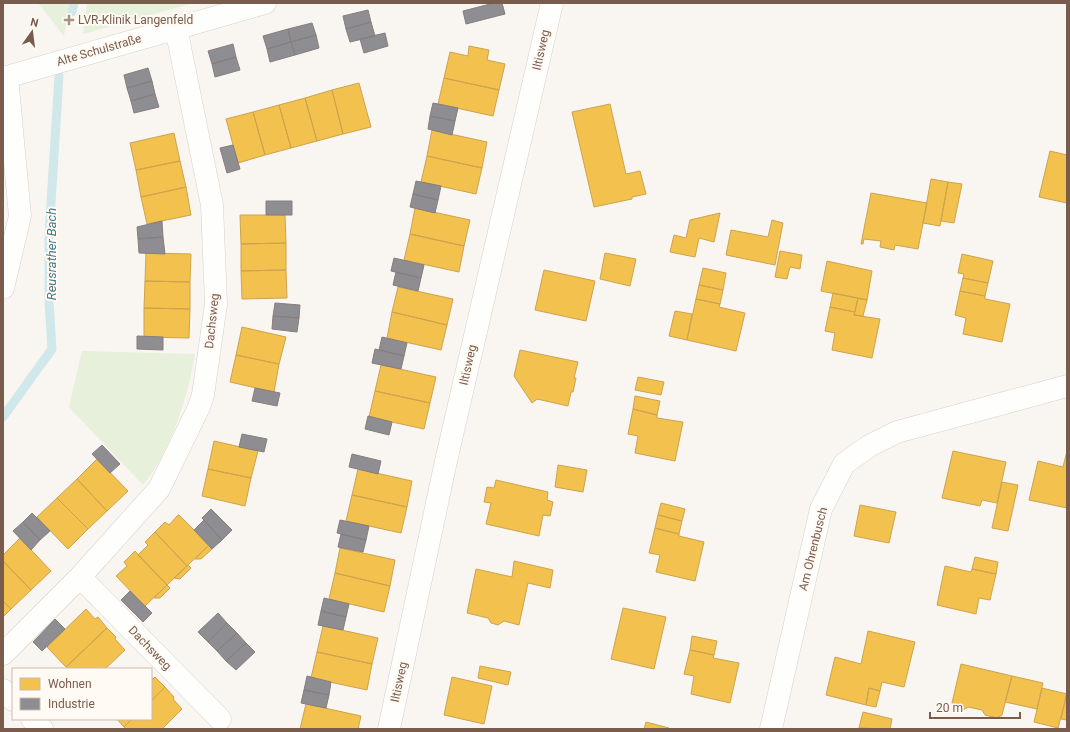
<svg xmlns="http://www.w3.org/2000/svg" width="1070" height="732" font-family="Roboto,sans-serif">
<rect width="100%" height="100%" fill="#f9f5f0"/>
<path fill="#e7f0db" d="M38 3H69L64 36Z
M87 3H193L83 34Z
M82 351 195 354C189 389 179 424 162 456 157 466 150 476 143 485L69 407Z"/>
<path fill="#f2c14e" stroke="#cea34e" d="M469 46 489 50 487 60 505 64 499 90 444 78 450 52 468 56Z
M444 78 499 90 493 116 438 104Z
M359 83 371 127 343 134 332 90Z
M332 90 343 134 317 141 305 98Z
M305 98 317 141 291 148 279 105Z
M610 104 626 174 640 171 646 194 632 197V199L594 207 572 112Z
M279 105 291 148 265 155 253 112Z
M253 112 265 155 238 163 226 119Z
M432 130 487 142 482 168 427 156Z
M174 133 180 161 136 170 130 143Z
M1050 151 1067 155V203L1039 197Z
M427 156 482 168 476 194 421 182Z
M180 161 186 187 141 197 136 170Z
M931 179 948 182 940 226 923 223Z
M948 182 962 184 954 223 941 221Z
M186 187 191 215 147 224 141 197Z
M871 193 927 203 918 249 895 245 894 250 880 247 881 241 864 239 863 244H861Z
M415 208 470 220 464 246 410 234Z
M720 213 714 242 699 238 695 257 670 252 674 235 686 238 690 220Z
M240 215H285L286 243 241 244Z
M772 220 783 223 775 265 726 255 731 230 768 237Z
M410 234 464 246 459 272 404 260Z
M286 243V270L241 271V244Z
M780 251 802 255 800 269 790 267 787 279 775 277Z
M146 253 191 254 190 282 145 281Z
M605 253 636 259 630 286 600 279Z
M962 254 993 261 988 283 963 278 964 274 958 273Z
M827 261 872 271 867 300 821 291Z
M703 268 726 273 723 290 699 285Z
M286 270 287 298 242 299 241 271Z
M544 270 595 281 586 321 535 310Z
M963 278 988 283 985 296 960 291Z
M145 281 190 282V309L144 308Z
M699 285 723 290 720 304 696 299Z
M398 287 453 299 447 325 392 312Z
M960 291 985 296V299L1010 304 1002 342 963 334 966 318 955 315Z
M833 293 858 298 855 312 830 307Z
M858 298 867 300 863 316 854 315Z
M696 299 720 304 719 307 745 313 736 351 687 340Z
M830 307 855 312 854 315 880 319 872 358 832 350 835 333 825 331Z
M144 308 190 309 189 338 144 337Z
M675 311 692 314 687 340 669 336Z
M392 312 447 325 441 350 387 338Z
M242 327 286 337 279 364 236 355Z
M520 350 578 362 574 378H576L573 392H571L568 406 537 399 532 403 514 376Z
M236 355 279 364 274 392 230 382Z
M381 365 436 377 430 403 375 391Z
M638 377 664 382 661 395 635 390Z
M375 391 430 403 424 429 369 417Z
M635 396 660 401 657 415 633 409Z
M633 409 657 415V418L683 422 675 461 635 453 638 436 628 434Z
M214 441 258 451 251 478 208 469Z
M953 451 1006 462 997 503 982 500 980 506 942 498Z
M1067 451V508L1029 500 1038 461 1063 467Z
M97 459 128 491 107 511 77 479Z
M558 465 587 470 583 492 555 487Z
M208 469 251 478 245 506 202 496Z
M358 469 412 481 407 507 352 495Z
M77 479 107 511 88 529 57 498Z
M496 480 548 492 547 500 553 502 550 516 543 515 539 536 486 524 491 503 484 502 487 487 494 488Z
M1002 482 1018 485 1008 531 992 528Z
M352 495 407 507 401 533 346 521Z
M57 498 88 529 68 549 37 517Z
M661 503 685 509 682 521 658 515Z
M860 505 896 512 889 543 854 536Z
M178 515H179L209 545 187 566 155 532 165 522 169 525Z
M658 515 682 521 679 534 655 528Z
M655 528 679 534V536L704 542 695 581 656 572 660 555 649 553Z
M155 532 187 566 167 585 138 555 148 545 145 542Z
M20 538 51 571 31 590 3 561V555Z
M209 545 212 549 201 559H195Z
M340 548 395 560 390 586 335 573Z
M135 551 167 585 145 606 116 576 127 566 124 562Z
M975 557 998 562 996 574 972 569Z
M3 561 31 590 11 609 3 601Z
M514 561 553 570 550 588 528 583 519 625 504 621 498 625 491 623 488 618 467 613 476 569 512 577Z
M188 565 191 568 180 579 174 578Z
M945 566 971 572 972 569 996 574 990 600 979 598 976 614 937 605Z
M335 573 390 586 384 612 329 599Z
M167 585 170 588 160 598H154Z
M3 601 11 609 3 617Z
M623 608 666 617 654 669 611 659Z
M86 609 95 619 98 617 107 628 66 667 47 647Z
M323 626 378 638 372 664 317 652Z
M107 628 116 637 115 639 125 650 105 669H68L66 667Z
M868 631 915 642 904 687 882 682 880 691 869 688 866 705 826 695 835 657 861 664Z
M692 636 717 641 714 655 690 650Z
M690 650 714 655 713 658 739 663 730 703 691 694 694 676 684 674Z
M317 652 372 664 367 690 311 678Z
M961 664 1012 676 1002 715 997 718 985 715 982 710 968 707 963 710 956 709 952 703Z
M480 666 511 672 508 685 478 678Z
M1012 676 1043 683 1037 709 1005 702Z
M151 677 153 679 155 677 165 687 151 701Z
M452 677 492 686 484 724 444 715Z
M165 687 174 697 173 699 182 709 162 729H126L124 727 132 719H151V701Z
M869 688 880 691 876 707 866 705Z
M1042 688 1067 694 1058 728 1034 722Z
M1067 692V720L1061 719Z
M306 704 361 716 358 729H300Z
M863 712 892 719 890 729 859 728Z
M117 719H132L124 727Z
M646 722 669 728V729H644Z"/>
<path fill="#8d8d92" stroke="#877e7d" d="M494 3H502L505 14 466 24 463 11Z
M368 10 371 22 346 29 343 16Z
M371 22 375 36 350 42 346 29Z
M312 23 316 35 291 42 288 29Z
M288 29 291 42 267 49 263 36Z
M385 33 388 46 364 53 360 39Z
M316 35 319 48 295 55 291 42Z
M291 42 295 55 270 62 267 49Z
M233 44 236 57 212 64 208 51Z
M236 57 240 70 215 77 212 64Z
M148 68 152 81 127 88 124 75Z
M152 81 155 94 131 101 127 88Z
M155 94 159 107 134 113 131 101Z
M433 103 458 108 455 121 430 116Z
M430 116 455 121 452 135 428 129Z
M233 145 240 169 227 173 220 148Z
M416 181 441 186 438 200 413 194Z
M413 194 438 200 435 213 410 207Z
M266 201H292V215H266Z
M162 221 163 237 138 239 137 227Z
M163 237 165 254 139 253 138 239Z
M394 258 424 265 421 278 391 271Z
M396 272 421 278 418 291 393 285Z
M275 303 300 305 299 318 273 316Z
M273 316 299 318 297 332 272 329Z
M137 336 163 337V350L137 349Z
M382 337 407 343 404 356 379 350Z
M375 349 404 356 401 369 372 363Z
M255 388 280 393 277 406 252 401Z
M368 416 392 422 389 435 365 429Z
M242 434 267 439 264 452 239 447Z
M102 445 120 464 110 473 92 454Z
M352 454 381 461 378 474 349 467Z
M211 509 232 530 222 540 202 518Z
M32 513 50 531 40 540 23 522Z
M204 520 222 540 212 549 194 530Z
M340 520 369 526 366 540 337 533Z
M23 522 40 540 31 550 13 531Z
M341 534 366 540 363 552 338 547Z
M130 591 152 613 143 622 121 600Z
M324 598 349 604 346 617 321 611Z
M321 611 346 617 343 630 318 625Z
M218 613 227 623 208 642 198 632Z
M55 619 65 629 42 651 33 642Z
M227 623 237 633 217 651 208 642Z
M237 633 246 643 226 661 217 651Z
M246 643 255 652 236 670 226 661Z
M307 676 331 682 329 695 304 690Z
M304 690 329 695 326 708 301 703Z"/>
<g fill="none" stroke-linecap="round" stroke-linejoin="round">
<path stroke="#d0e8ea" stroke-width="9" d="M72 12 74 3
M3 417 52 349 49 301V235L59 76"/>
<defs>
<path id="minor" d="M3 78 265 3
M3 288 20 216 7 77
M80 577 220 719
M3 654 80 577 159 489 199 407 203 395 216 304 212 205 176 28
M3 690 13 700
M32 719 42 729
M389 729 446 461 552 3
M771 729 821 509 844 464 869 446 897 432 1067 386"/>
</defs>
<use href="#minor" stroke="#d7d1cb" stroke-width="23"/>
<use href="#minor" stroke="#fefefd" stroke-width="22"/>
</g>
<path fill="#a69286" stroke="#fffaf3" stroke-width="1.5" d="M67 14h4v4h4v4h-4v4h-4v-4h-4v-4h4z"/>
<g text-anchor="middle" dominant-baseline="central" stroke-width="4" stroke-linejoin="round" paint-order="stroke">
<g font-size="12" fill="#7a5c4d" stroke="#fffaf3" text-anchor="start">
<text x="78" y="20">LVR-Klinik Langenfeld</text>
</g>
<g font-size="12" fill="#7a5c4d" stroke="#fffaf3">
<text transform="translate(99 50) rotate(-16)">Alte Schulstraße</text>
<text transform="translate(541 50) rotate(-77)">Iltisweg</text>
<text transform="translate(212 321) rotate(-84)">Dachsweg</text>
<text transform="translate(468 365) rotate(-77)">Iltisweg</text>
<text transform="translate(813 549) rotate(-76)">Am Ohrenbusch</text>
<text transform="translate(150 648) rotate(46)">Dachsweg</text>
<text transform="translate(399 682) rotate(-78)">Iltisweg</text>
</g>
<g font-size="13" font-style="italic" fill="#437c86" stroke="#fffaf3">
<text transform="translate(51 254) rotate(-90)">Reusrather Bach</text>
</g>
</g>
<rect width="1070" height="732" fill="none" stroke="#7a5c4d" stroke-width="8"/>
<rect x="12" y="668" width="140" height="52" fill="#fffaf3" stroke="#cabbb1"/>
<rect x="20" y="678" width="20" height="12" fill="#f2c14e" stroke="#cabbb1"/>
<text x="48" y="688" font-size="12" fill="#7a5c4d">Wohnen</text>
<rect x="20" y="698" width="20" height="12" fill="#8d8d92" stroke="#cabbb1"/>
<text x="48" y="708" font-size="12" fill="#7a5c4d">Industrie</text>
<g transform="translate(32 32) rotate(14)" stroke="#fffaf3" stroke-width="3" paint-order="stroke">
<path d="M0-3L7 15L0 10L-7 15Z" fill="#7a5c4d"/>
<text y="-6" font-size="11" font-weight="bold" text-anchor="middle" fill="#7a5c4d">N</text>
</g>
<path d="M930 712v6h90v-6" fill="none" stroke="#7a5c4d" stroke-width="2"/>
<text x="936" y="712" font-size="12" fill="#7a5c4d" stroke="#fffaf3" stroke-width="3" paint-order="stroke">20 m</text>
</svg>
